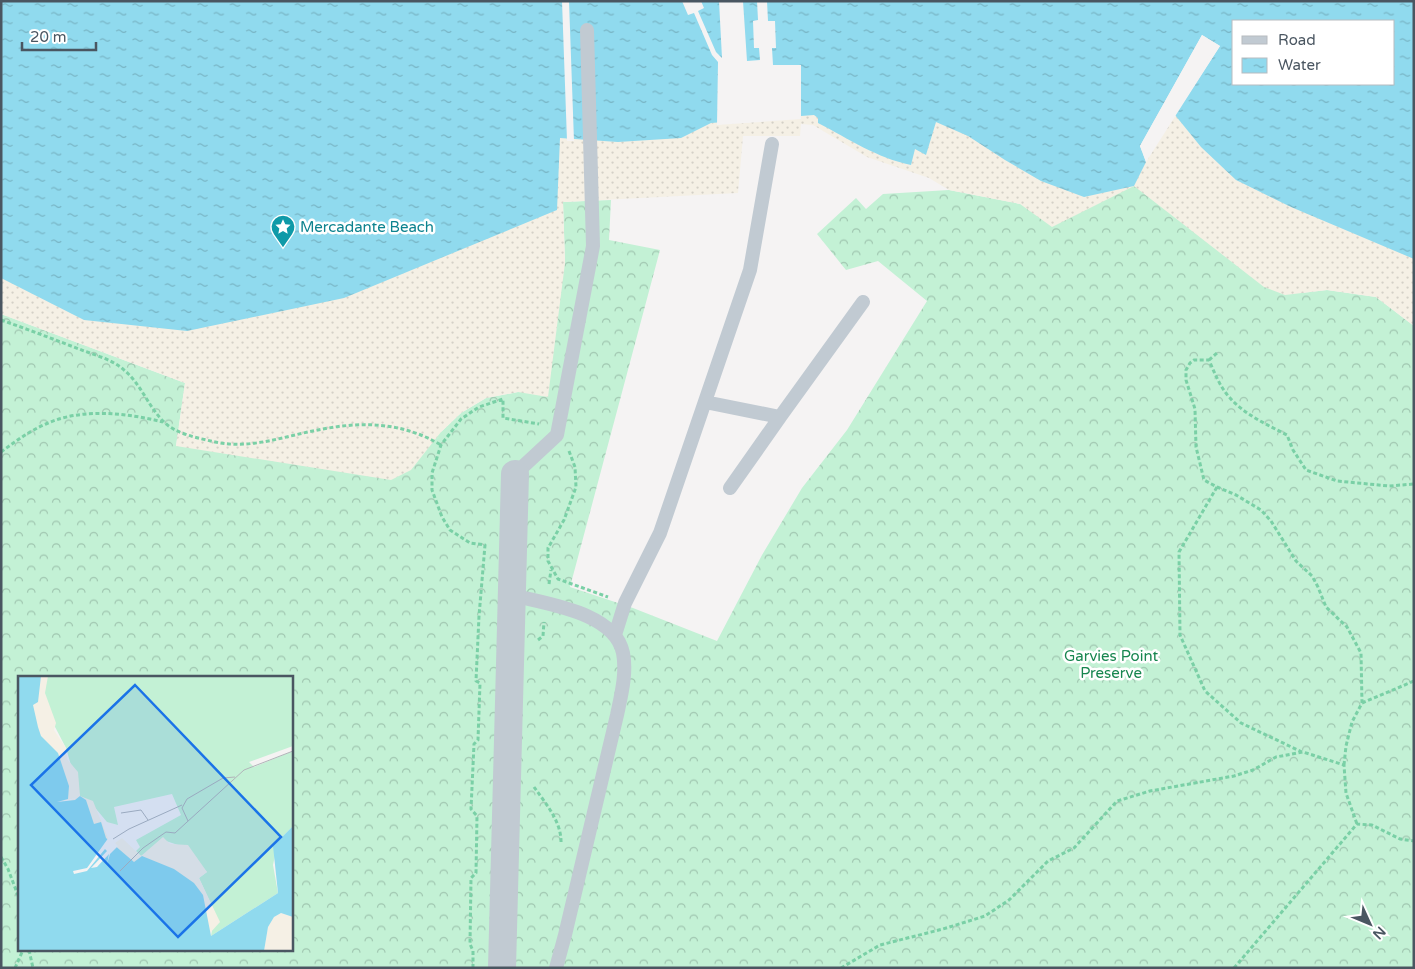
<svg xmlns="http://www.w3.org/2000/svg" width="1415" height="969" font-family="'Varela Round',sans-serif">
<defs>
<pattern id="forest-crowns" width="20" height="18" patternUnits="userSpaceOnUse" patternTransform="scale(1.25)"><rect width="20" height="18" fill="#c3f1d5"/><path d="M2 6a3 3 0 1 1 6 0M12 15a3 3 0 1 1 6 0" fill="none" stroke="#a0c6b0"/></pattern>
<pattern id="sand-dots" width="8" height="8" patternUnits="userSpaceOnUse" patternTransform="scale(1.25)"><rect width="8" height="8" fill="#f5f0e5"/><path d="M2 2h.1M6 6h.1" fill="none" stroke="#d4d0c7" stroke-width="1.8" stroke-linecap="round"/></pattern>
<pattern id="water-ripples" width="26" height="14" patternUnits="userSpaceOnUse" patternTransform="scale(1.25)"><rect width="26" height="14" fill="#90daee"/><path d="M2 4q2-2 4 0t4 0M15 11q2-2 4 0t4 0" fill="none" stroke="#78b4c4"/></pattern>
</defs>
<rect width="100%" height="100%" fill="#f5f3f3"/>
<path fill="url(#forest-crowns)" fill-rule="evenodd" d="M1134 186 1301 293 1327 290 1376 297 1414 326V968H1V314L185 383 176 446 441 432 461 413 486 398 518 392 565 263 563 202 611 200 609 240 660 250 570 587 633 608 717 641 762 555 802 488 847 430 927 301 878 261 846 270 817 234 856 198 866 209 883 194 949 190 1020 204ZM19 678H291V950H19Z"/>
<path fill="url(#sand-dots)" d="M828 1 1140 146 1146 162 1220 46 1234 84 1414 169V326L1376 297 1327 290 1285 295 1264 287 1134 186 1052 227 1020 204 949 190 929 178 867 157 813 125 801 124 800 136H743L738 193 563 202 565 263 548 397 518 392 486 398 461 413 441 432 411 470 391 480 176 446 185 383 1 314V166Z"/>
<path fill="url(#water-ripples)" fill-rule="evenodd" d="M1 1H1414V259L1291 207 1236 180 1201 147 1175 115 1220 46 1202 35 1140 146 1146 162 1134 186 1084 197 1041 181 1005 160 968 136 936 122 926 155 915 149 911 165C877 158 849 139 818 123V118L814 115 711 123 681 138 618 142 560 138 557 210 344 298 187 331 84 320 1 278ZM1234 21H1394V84H1234Z"/>
<path fill="#f5f3f3" d="M562 1H569L574 141H567Z
M682 1H701L704 8 698 11 716 52 722 58 719 1H743L747 61 760 60 759 48H754L753 21 758 20 757 1H767L768 21H775L776 48H772L773 65H801V119L717 125 718 62 712 55 694 13 688 15Z
M1202 35 1220 46 1174 118 1173 114 1216 46 1203 38 1143 146 1148 159 1146 162 1140 146Z"/>
<g fill="none" stroke-linecap="round" stroke-linejoin="round">
<path stroke="#7ad0a6" stroke-width="3" stroke-dasharray="4 2.5" stroke-linecap="butt" d="M1 320C27 329 53 339 79 349 94 355 112 359 124 370 141 384 148 406 163 421 175 434 198 438 215 442 252 450 287 435 323 429 365 421 404 423 441 445
M1209 360 1217 353
M569 451 575 467 576 487 564 520 548 548V561L558 579 608 597
M1 452C16 441 31 430 48 423 83 408 127 413 163 422
M1217 487 1179 552 1180 635 1205 691 1241 723 1302 752
M549 584 551 570
M538 640 543 636 544 622
M1362 703 1414 681
M1344 765 1346 746 1352 722 1362 703 1361 653 1347 627 1326 607 1318 587 1312 576 1296 561 1271 521 1261 510 1236 495 1217 487 1204 480 1196 447 1195 409 1186 380V370L1190 363 1194 360H1209C1215 374 1220 387 1230 398 1245 415 1268 425 1287 435L1293 450 1306 470 1337 481 1389 486 1414 484
M534 787C546 804 562 822 561 844
M1 857 8 869 19 898
M29 950 33 968
M15 968 23 950
M473 968V951L470 944 471 878 476 873 477 816 471 809 474 744 478 740 480 683 476 681 479 616 485 545 470 543 450 530 442 517 432 490V473L441 445 461 419 479 407 503 399V418L539 424
M841 968 880 945 943 929 985 916 1009 900 1048 861 1074 848 1117 801 1150 791 1234 776 1253 770 1276 757 1303 752 1344 765 1346 793 1357 824
M1234 968 1357 824 1372 825 1400 839 1414 841"/>
<path stroke="#c1cad2" stroke-width="14" d="M705 402 780 417 863 302
M515 474 557 435 593 246 587 30
M730 488 780 417
M512 595C546 604 615 612 623 653 627 673 621 696 617 715L565 935 556 968
M615 635 625 603 660 533 750 270 772 144"/>
<path stroke="#c1cad2" stroke-width="28" d="M502 968 515 474"/>
</g>
<defs>
<symbol id="sight-pin" viewBox="-11 -11 22 30"><path d="M0 17L-7.5 6A9.5 9.5 0 1 1 7.5 6Z" fill="#0f9aa8" stroke="#fff"/><path d="M0-6L1.8-2.2L6-1.7L2.9 1.2L3.7 5.4L0 3.3L-3.7 5.4L-2.9 1.2L-6-1.7L-1.8-2.2Z" fill="#fff"/></symbol>
</defs>
<g fill-rule="evenodd">
<use href="#sight-pin" x="269" y="213" width="28" height="38"/>
</g>
<g text-anchor="middle" dominant-baseline="central" stroke-width="5" stroke-linejoin="round" paint-order="stroke">
<g font-size="15" fill="#0d838f" stroke="#fff" text-anchor="start">
<text x="300" y="227">Mercadante Beach</text>
</g>
<g font-size="15" fill="#17864f" stroke="#fff">
<text x="1111" y="656">Garvies Point<tspan x="1111" dy="17">Preserve</tspan></text>
</g>
</g>
<g transform="translate(18 676)">
<rect width="275" height="275" fill="#f5f3f3"/>
<path d="M25 0H275V70L231 86 236 91 275 75V150L260 165 255 189 260 217 193 260 197 237 181 202 189 196 160 169 148 165 123 180 118 175 122 171 118 164 163 139 154 118 96 131 100 149 89 146 74 128 62 120 48 72 23 24Z" fill="#c3f1d5"/>
<path d="M10 0H30L27 17 38 47 36 54 48 72 49 83 60 96 62 120 75 125 90 162 97 167 104 162 123 180 145 161 152 168 170 169 189 196 181 202 202 246 192 257 193 260 39 129 58 122 38 126 4 28ZM263 237 275 241V275H246L250 251 256 241Z" fill="#f5f0e5"/>
<path d="M0 0H23L20 26 15 29 20 51 23 60 40 77 51 110 50 123 39 126 57 124 62 120 68 124 76 148 83 146 88 162 116 186 124 180 156 193 176 207 185 219 193 260 260 217 255 170 275 150V241L263 237 256 241 250 251 246 275H0Z" fill="#90daee"/>
<path d="M91 161 100 170 92 178 89 188 91 178 79 191 73 192 89 175 87 173 69 195 56 198 55 195 69 192Z" fill="#f5f3f3"/>
<path fill="none" stroke="#b1b4b9" stroke-width="1" d="M103 137 123 134 130 144M170 145 164 132 169 123 205 102 217 101M95 163 111 153 164 129M102 195 125 172 148 156 157 157 226 94 275 75"/>
<path fill="#1a73e8" fill-opacity="0.15" stroke="#1a73e8" stroke-width="2.5" d="M117 9 263 161 160 261 13 109Z"/>
<rect width="275" height="275" fill="none" stroke="#4a5661" stroke-width="2.5"/>
</g>
<rect width="1415" height="969" fill="none" stroke="#4a5661" stroke-width="5"/>
<rect x="1232" y="20" width="162" height="65" fill="#ffffff" stroke="#b7bbc0"/>
<rect x="1242" y="36" width="25" height="8" fill="#c1cad2" stroke="#b7bbc0"/>
<text x="1278" y="45" font-size="15" fill="#4a5661">Road</text>
<rect x="1242" y="58" width="25" height="15" fill="url(#water-ripples)" stroke="#b7bbc0"/>
<text x="1278" y="70" font-size="15" fill="#4a5661">Water</text>
<g transform="translate(1370 924) rotate(134)" stroke="#ffffff" stroke-width="4" paint-order="stroke">
<path d="M0-4L9 19L0 12L-9 19Z" fill="#4a5661"/>
<text y="-8" font-size="14" font-weight="bold" text-anchor="middle" fill="#4a5661">N</text>
</g>
<path d="M22 42v8h74v-8" fill="none" stroke="#4a5661" stroke-width="2.5"/>
<text x="30" y="42" font-size="15" fill="#4a5661" stroke="#ffffff" stroke-width="4" paint-order="stroke">20 m</text>
</svg>
